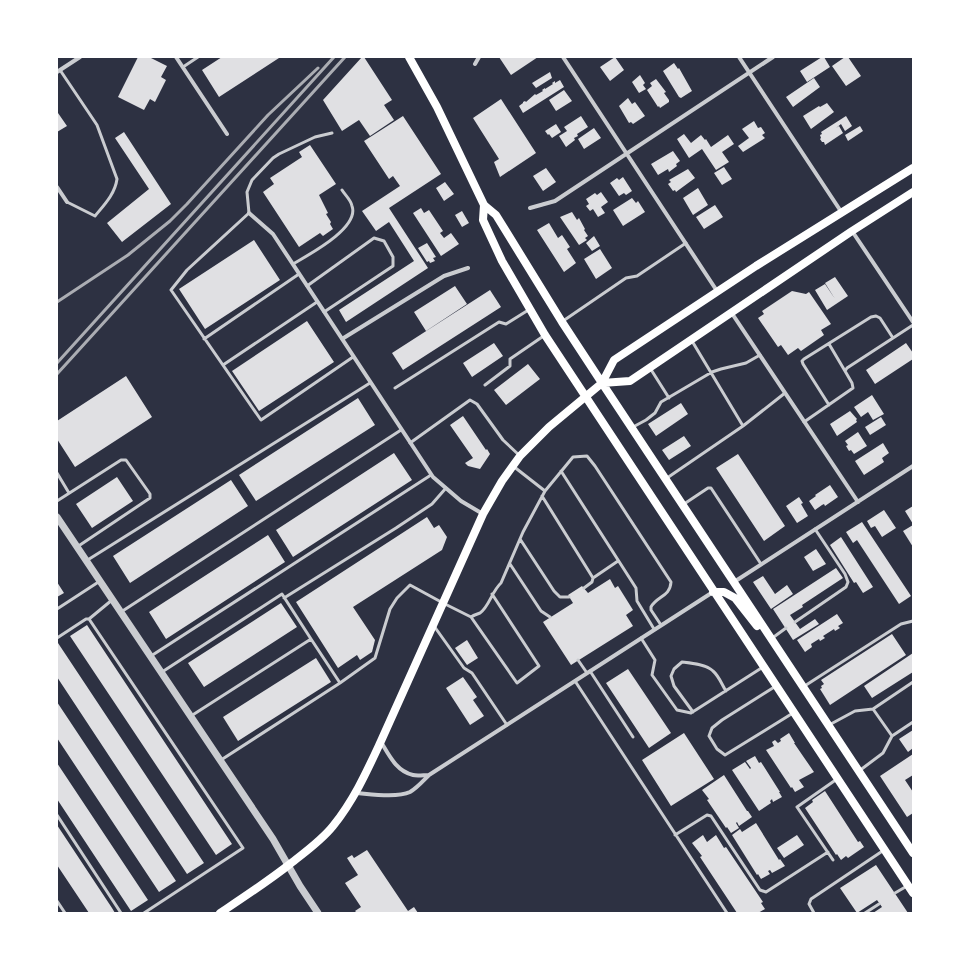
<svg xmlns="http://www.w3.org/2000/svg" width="970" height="970" font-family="Cabin,sans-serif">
<rect width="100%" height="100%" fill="#2d3142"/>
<path fill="#e0e0e3" d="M138 57H149L167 66 161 77 166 80 155 102 150 99 144 110 118 97Z
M222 57H278L279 58 219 97 202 70Z
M362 57H364L392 100 384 105 394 120 370 136 359 120 342 131 323 100Z
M499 57H538L511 75Z
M615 57 624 70 610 81 600 67Z
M822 57H824L830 67 807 82 800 71Z
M845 57H848L861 76 846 86 832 66Z
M674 63 678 69 679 68 692 91 681 98 679 97 663 71Z
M550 72 552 78 536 88 532 83Z
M640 75 645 83 643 85 646 89 639 93 632 82Z
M814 78 820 87 793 107 786 97Z
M656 79 666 92 664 93 669 100V102L660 108 659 106 658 107 647 90 652 86 650 83Z
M560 80 564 87 523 113 519 106 523 103V102L525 101 526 102 535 94 536 95 543 91 542 90 545 88V89L553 84 552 83 555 81V83Z
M564 90 572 101 556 111 549 100Z
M628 98 632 104 635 102 645 116 633 124 631 122 629 123 619 106Z
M501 99 536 153 500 177 494 162 499 159 473 118Z
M827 103 834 112 811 129 803 116 819 106 820 107Z
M58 113 67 126 57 132V114Z
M403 116 441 174 389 208 428 268 346 322 339 310 414 261 389 222 376 231 362 211 400 186 393 176 389 179 364 141Z
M581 116 588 127 577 134 578 136 574 138 575 140 566 147 559 136 567 131 564 127Z
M846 116 852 126 845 131 841 124 836 128 839 126 843 133 825 145 824 142H822L820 139 821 138 820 135 822 134 821 132Z
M754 121 758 128 761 127 765 133 762 135 765 138 743 152 738 146 749 138 742 129Z
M556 124 561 132 552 138 549 134 548 135 545 131Z
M860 126 863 131 848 141 845 135Z
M594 128 601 138 584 149 578 139Z
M124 132 171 204 122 242 107 223 149 189 115 138Z
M684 134 691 143 701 135 705 140 706 139 711 147 728 135 734 144 722 152 729 162 716 170 702 149 689 158 677 139Z
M310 145 336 184 319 195 328 213 326 214 331 222 330 224 333 229 323 236 320 233 299 247 263 192 274 184 270 178 302 157 299 152Z
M673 151 680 161 676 164 677 166 669 172 668 169 658 175 651 164Z
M724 167 732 179 722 185 714 173Z
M546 168 556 182 543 191 533 176Z
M688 169 695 178 676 192 675 190 673 191 668 184 671 182 669 180Z
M623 177 632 191 626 195 624 193 619 196 610 183 617 178 619 180Z
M445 182 454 194 444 201 436 188Z
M698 188 708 205 693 215 683 198Z
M601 192 608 202 601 207 605 213 598 217 593 209 590 211 586 206 589 204 586 199 595 193 597 195Z
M632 198 636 203 638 201 645 212 623 226 613 210Z
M715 205 723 217 704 229 696 217Z
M421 208 424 213 429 210 443 231 440 233 444 238 451 233 459 244 441 256 413 213Z
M462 211 469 223 462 227 455 215Z
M572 212 577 220 579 218 585 229 584 230 588 236 585 238 587 240 579 245 560 217Z
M549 223 558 238 562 235 570 247 567 249 576 263 564 272 537 230Z
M594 236 600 246 592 251 586 243Z
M254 240 280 280 205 329 179 289Z
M427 243 436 257 433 258 435 261 430 263 429 261 427 262 418 248Z
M600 249 612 268 596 279 584 259Z
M835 277 848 296 827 310 815 290 825 284 835 299 825 283Z
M455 286 467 304 426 331 414 312Z
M490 290 501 307 403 370 392 353Z
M792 291 806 294 809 292 831 324 821 330 824 335 801 351 798 348 788 355 781 345 778 347 758 318 764 314 762 311Z
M307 321 334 362 259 411 232 371Z
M494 343 503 356 472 377 463 363Z
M906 343 913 353V359L875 384 866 370Z
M528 364 540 379 506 405 494 390Z
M126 376 152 417 75 467 57 439V421Z
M872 395 884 414 873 420 868 412 861 417 854 407Z
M358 398 375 425 256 501 239 475Z
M681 403 688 414 656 436 648 424Z
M850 411 857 419 856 420 857 422 837 436 830 424Z
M463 416 486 450 487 449 490 454 480 469 468 466 465 463 473 458 450 425Z
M881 417 886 425 870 435 865 427Z
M858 432 867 446 854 454 851 450 849 451 846 446 848 445 845 441Z
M684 436 691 446 669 460 662 450Z
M883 443 889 453 882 458 884 462 864 475 855 461Z
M394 453 412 480 293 557 276 530Z
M738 454 785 526 764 541 716 468Z
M117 477 133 501 92 528 76 504Z
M231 480 248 506 130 583 113 556Z
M830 485 838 497 825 506 824 504 822 505 815 510 809 501 816 496 815 495Z
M799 497 803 503 801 504 808 516 797 523 786 506Z
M913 506V524L905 511Z
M884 510 896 528 882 537 875 526 871 528 867 521Z
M427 517 434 528 439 525 447 537 442 550 353 607 375 640 372 652 360 660 357 655 338 668 296 602Z
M862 522 911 596 899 604 857 540 853 543 846 532Z
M913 525V547L903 531Z
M268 535 285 562 166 639 149 612Z
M841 537 873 587 863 593 856 582 854 583 830 545Z
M816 549 826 564 813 571 804 557Z
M836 568 843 578 802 605 803 607 790 615 800 629 815 619 819 624 793 640 773 609Z
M763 576 775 594 787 585 793 594 771 609 753 582Z
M610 579 615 588 618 586 633 610 626 615 633 626 571 665 543 622 573 603 568 595 582 586 588 593Z
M57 582 64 593 57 597Z
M281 603 297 627 204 687 188 663Z
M837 614 843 623 838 626 840 628 835 631 834 629 823 636 825 638 820 641 819 639 811 644 812 647 805 652 797 640Z
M87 625 232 844 216 855 70 636Z
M892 634 906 655 830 705 820 689 822 688 821 686 824 684 821 680Z
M467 640 478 658 467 665 455 648Z
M58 643 204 863 187 874 57 677V644Z
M913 653V672L872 698 864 686Z
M316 658 331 682 238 741 223 717Z
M628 669 671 733 649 748 606 683Z
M463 677 477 697 473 700 484 716 470 725 446 688Z
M57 702 176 881 159 892 57 738Z
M913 730V748L908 752 899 739Z
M684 733 714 779 671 806 642 760Z
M789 733 795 743H794L814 772 799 780 804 787 795 792 792 787 791 788 766 750 774 746 772 742 775 740 778 743 781 741 780 739Z
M913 754V775L905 780 913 792V813L907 817 880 776Z
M755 756 759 763 761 762 780 792H779L782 797 773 802 772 799 770 801 771 803 759 811 732 770 745 762 750 769 751 768 746 761Z
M57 763 148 900 131 911 57 799Z
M724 775 747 811H748L752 817 739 826 737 822 736 823 739 828 731 833 727 827 726 828 707 800 709 799 702 790Z
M825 791 858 842 860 841 864 847 848 858 846 856 841 860 837 854 836 855 805 808 813 802 812 800Z
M756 823 779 860 780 859 785 866 772 873 770 870 768 871 770 874 761 879 758 874 757 875 732 835 740 829 742 832Z
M57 825 112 908 115 913H89L57 865Z
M703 835 707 842 716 835 724 848 726 847 763 902 761 903 765 909 758 913H737L700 857 702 856 692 843Z
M797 835 804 845 784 858 777 848Z
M367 850 408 911 414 907 418 913H357L355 911 361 907 345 883 358 875 347 858 352 855 354 858Z
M876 865 908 913H873L882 907 877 900 857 913 840 888Z"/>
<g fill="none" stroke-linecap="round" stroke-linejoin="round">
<path stroke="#caccd0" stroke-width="3" d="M183 67 198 57
M60 70 97 125 117 179C115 194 104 205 95 216L67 202
M332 133 315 137 279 154 273 158 252 180 247 192 249 213 187 270 171 290 261 420 353 357
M293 264C308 255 360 228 352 206 351 200 345 195 342 190
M307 286 374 238 384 241 393 257V266L324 312
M563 321 626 278 637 276 686 243
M204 339 299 274
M692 341 743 426
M829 344 845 371
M223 365 317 302
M650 368 669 398
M485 385 510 366V359L545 335
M395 388 499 322 506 324 530 309
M829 405 803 364 802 361 804 359 871 317 876 316 880 318 893 338
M804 422 853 388 852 383 845 371 847 368 913 325
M633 427 646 420 655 413 661 402 712 372 721 369 746 363 760 355
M410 443 470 400 477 404 503 440 519 455
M513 466 545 491
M561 471 636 588 637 601 654 629
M57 473 69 493
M667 478 743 426 785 393
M542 496 593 578 618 561
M57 501 121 460H126L150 494V498L77 547
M684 504 708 488H711L761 564
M520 539 554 591 560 597H569
M86 561 370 383
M510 564 541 611 550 617
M584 588 592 582 593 578
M284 598 396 528 432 504 446 488
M57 609 100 581
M121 612 401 430
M471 617 517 683 539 666 492 594
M89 619 112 600
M795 622 846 587 848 582 845 574 815 529
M434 626 464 668 472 673 507 725
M57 638 86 619H89L243 848 144 913
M641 638 655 660 652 675 677 710 691 713 763 667
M771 639 786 628
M151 656 431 475
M578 660 587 673
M590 671 633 737
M162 672 282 594 311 639 191 716
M575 681 727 913
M340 683 375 658 390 609 397 598 410 585 443 603 471 617C474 615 477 614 480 613 489 607 492 591 501 583L523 532 545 491 573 457 587 456 595 466 671 582C670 597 657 596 651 607V610L661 625
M776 686 722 720 712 728 709 736 717 749 725 755 793 713
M803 687 901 624 913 621
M873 709 892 736
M693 712 674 686 671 676 674 669 682 662C691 663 706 664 713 671 719 676 722 685 726 691
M829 725 855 711 873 709 913 682
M221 760 340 683 311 639
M859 771 883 753 892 736 913 722
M57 815 121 913
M675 835 707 815 711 816 760 890 766 892 828 852
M833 860 797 807 837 779
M895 893 907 886
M57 901 65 913
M814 913 809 904 811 899 884 850
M865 913 879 904"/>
<path stroke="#caccd0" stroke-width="4" d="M176 57 227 134
M563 57 717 291
M739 57 842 213
M475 64 479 57
M57 72 80 57
M57 187 67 202
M530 208 555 201 773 57
M249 213 273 234 433 477 461 501 483 514
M852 231 913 322
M731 312 858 502
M342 339 444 276 468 268
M734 582 913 466
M381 742C389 755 396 771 413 775 417 776 424 775 429 775
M356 793C370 794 397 798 410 792 417 788 423 781 429 775L713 592"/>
<path stroke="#caccd0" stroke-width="7" d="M57 517 273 839 300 886 318 913"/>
<path stroke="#fff" stroke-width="8" d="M409 57 437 107 484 205 496 215 562 322 602 383 913 853
M484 205 483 220 502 261 545 335 913 893
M602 383 630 381 852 231 913 192
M713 592H724L735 598 757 626
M220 913C244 897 267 882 290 864 305 852 321 841 333 826 354 800 367 771 381 741L483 514 502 481 520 456 549 427 602 383 614 360 756 266 913 168"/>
<path stroke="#abadb3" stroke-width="3" d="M57 302 128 255 170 221 187 204 268 115 318 68
M57 363 334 57
M57 374 345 57"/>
</g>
<rect width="970" height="970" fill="none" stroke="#ffffff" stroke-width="116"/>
</svg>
